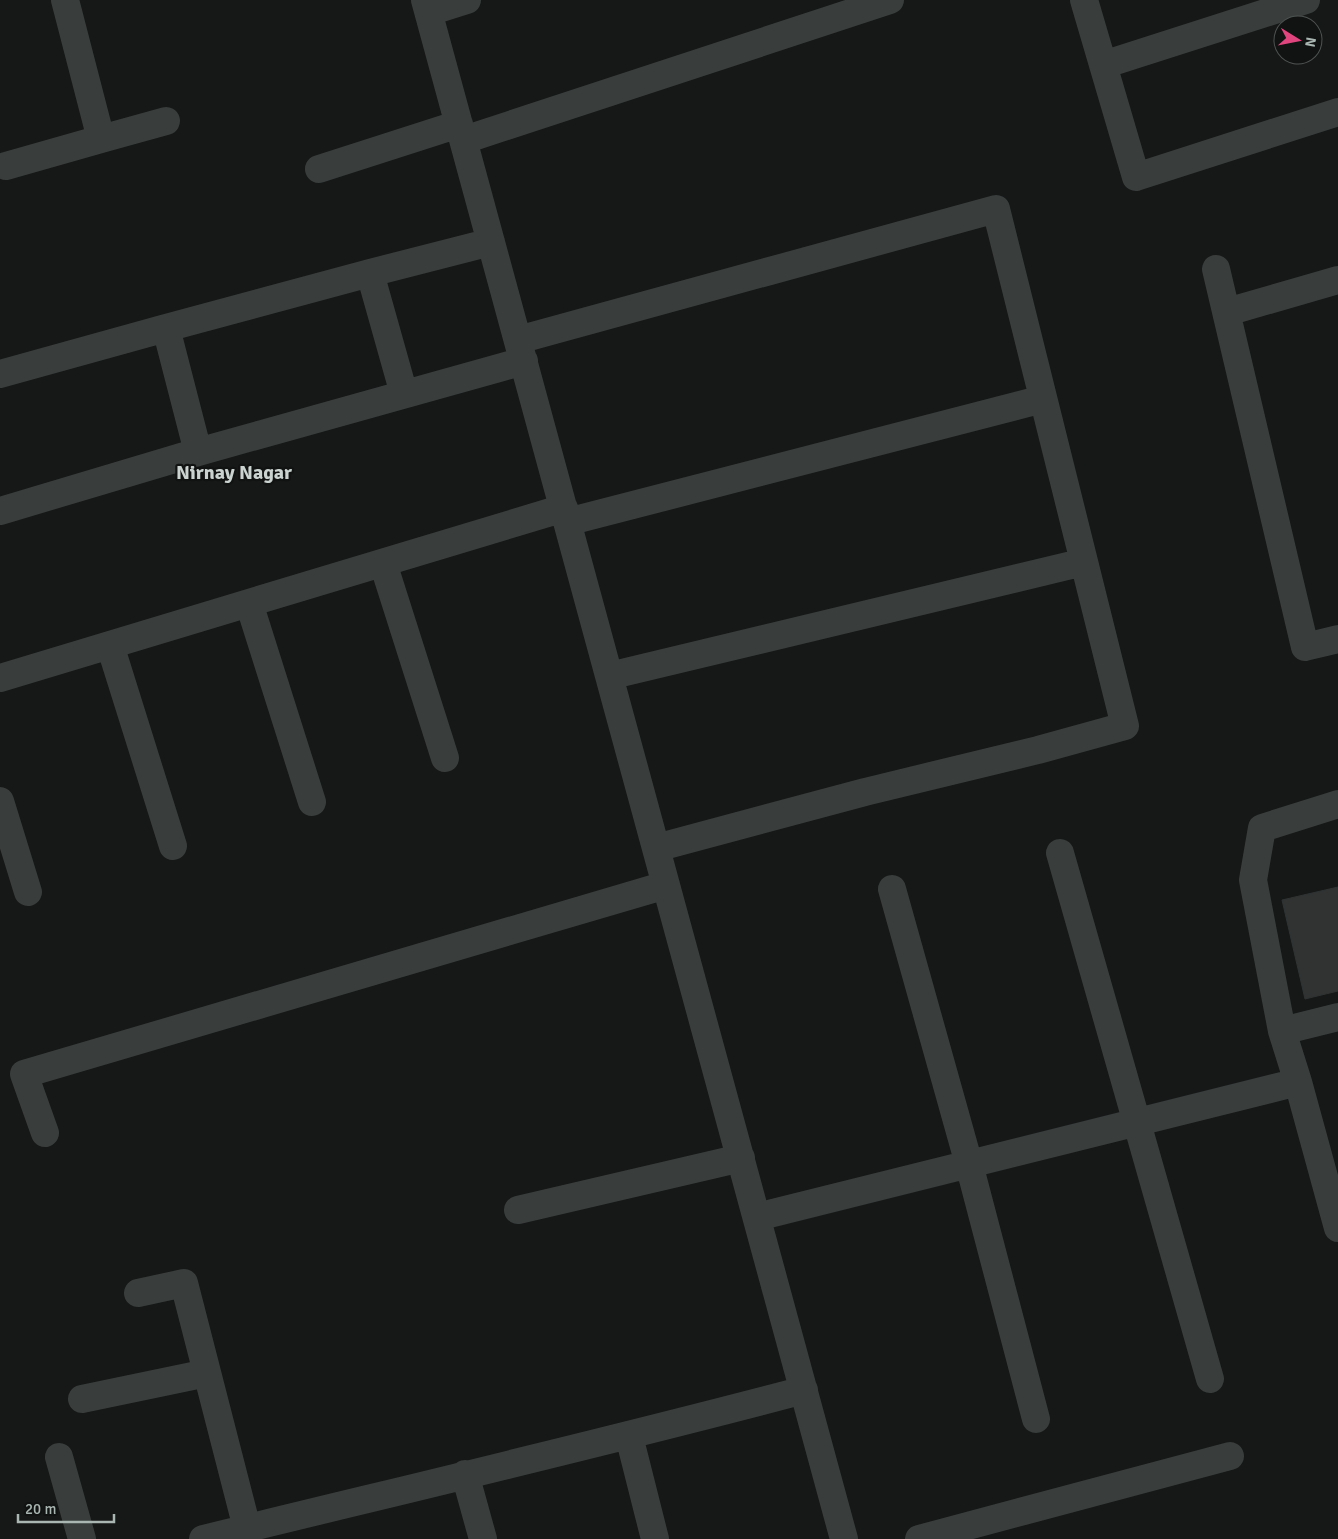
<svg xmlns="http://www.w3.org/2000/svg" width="1338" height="1539" font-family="Signika,sans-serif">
<rect width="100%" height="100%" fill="#161717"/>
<path fill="#313333" stroke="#303333" d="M1338 887V991L1305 999 1282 900Z"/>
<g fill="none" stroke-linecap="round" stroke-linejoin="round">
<path stroke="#393e3d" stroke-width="28" d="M65 0 101 139 166 121
M425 0 844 1539
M1084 0 1136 177 1338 112
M429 12 467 0
M1103 65 1306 0
M464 140 890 0
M6 166 101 139
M319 169 459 124
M1216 269 1305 647 1338 639
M370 273 404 394
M1227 312 1338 280
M518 340 996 209 1125 726 1038 750 865 792 656 848
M0 374 166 328
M198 452 166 328 370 273 491 242
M0 511 198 452 524 361
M567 522 1043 399
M383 563 445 758
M249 603 312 802
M110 645 173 846
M609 676 1084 562
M0 678 564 508
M0 801 28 892
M1060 853 1210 1379
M892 889 969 1164 1036 1419
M1282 1031 1338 1017
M1298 1082 1282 1031 1253 880 1262 828 1338 804
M45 1133 24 1074 666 885
M518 1210 741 1158
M757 1217 1298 1082 1338 1228
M138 1293 184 1283 247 1528
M82 1399 207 1373
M629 1436 655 1539
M59 1457 82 1539
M465 1474 483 1539
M203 1539C403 1490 604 1443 804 1390
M919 1539 1230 1456"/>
</g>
<g text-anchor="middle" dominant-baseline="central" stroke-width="4.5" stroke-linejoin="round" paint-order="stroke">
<g font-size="20" font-weight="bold" fill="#cad3d0" stroke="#111212">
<text x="234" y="472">Nirnay Nagar</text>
</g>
</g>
<g transform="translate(1298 40) rotate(100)"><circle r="24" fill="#111212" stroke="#4e5452"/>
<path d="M0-4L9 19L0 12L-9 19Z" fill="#e0457e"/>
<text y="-8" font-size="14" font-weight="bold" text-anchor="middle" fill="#a9b6b2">N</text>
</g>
<path d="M18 1514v8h96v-8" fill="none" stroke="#a9b6b2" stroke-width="2.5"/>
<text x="25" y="1514" font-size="15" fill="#a9b6b2" stroke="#111212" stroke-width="4" paint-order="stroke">20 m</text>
</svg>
